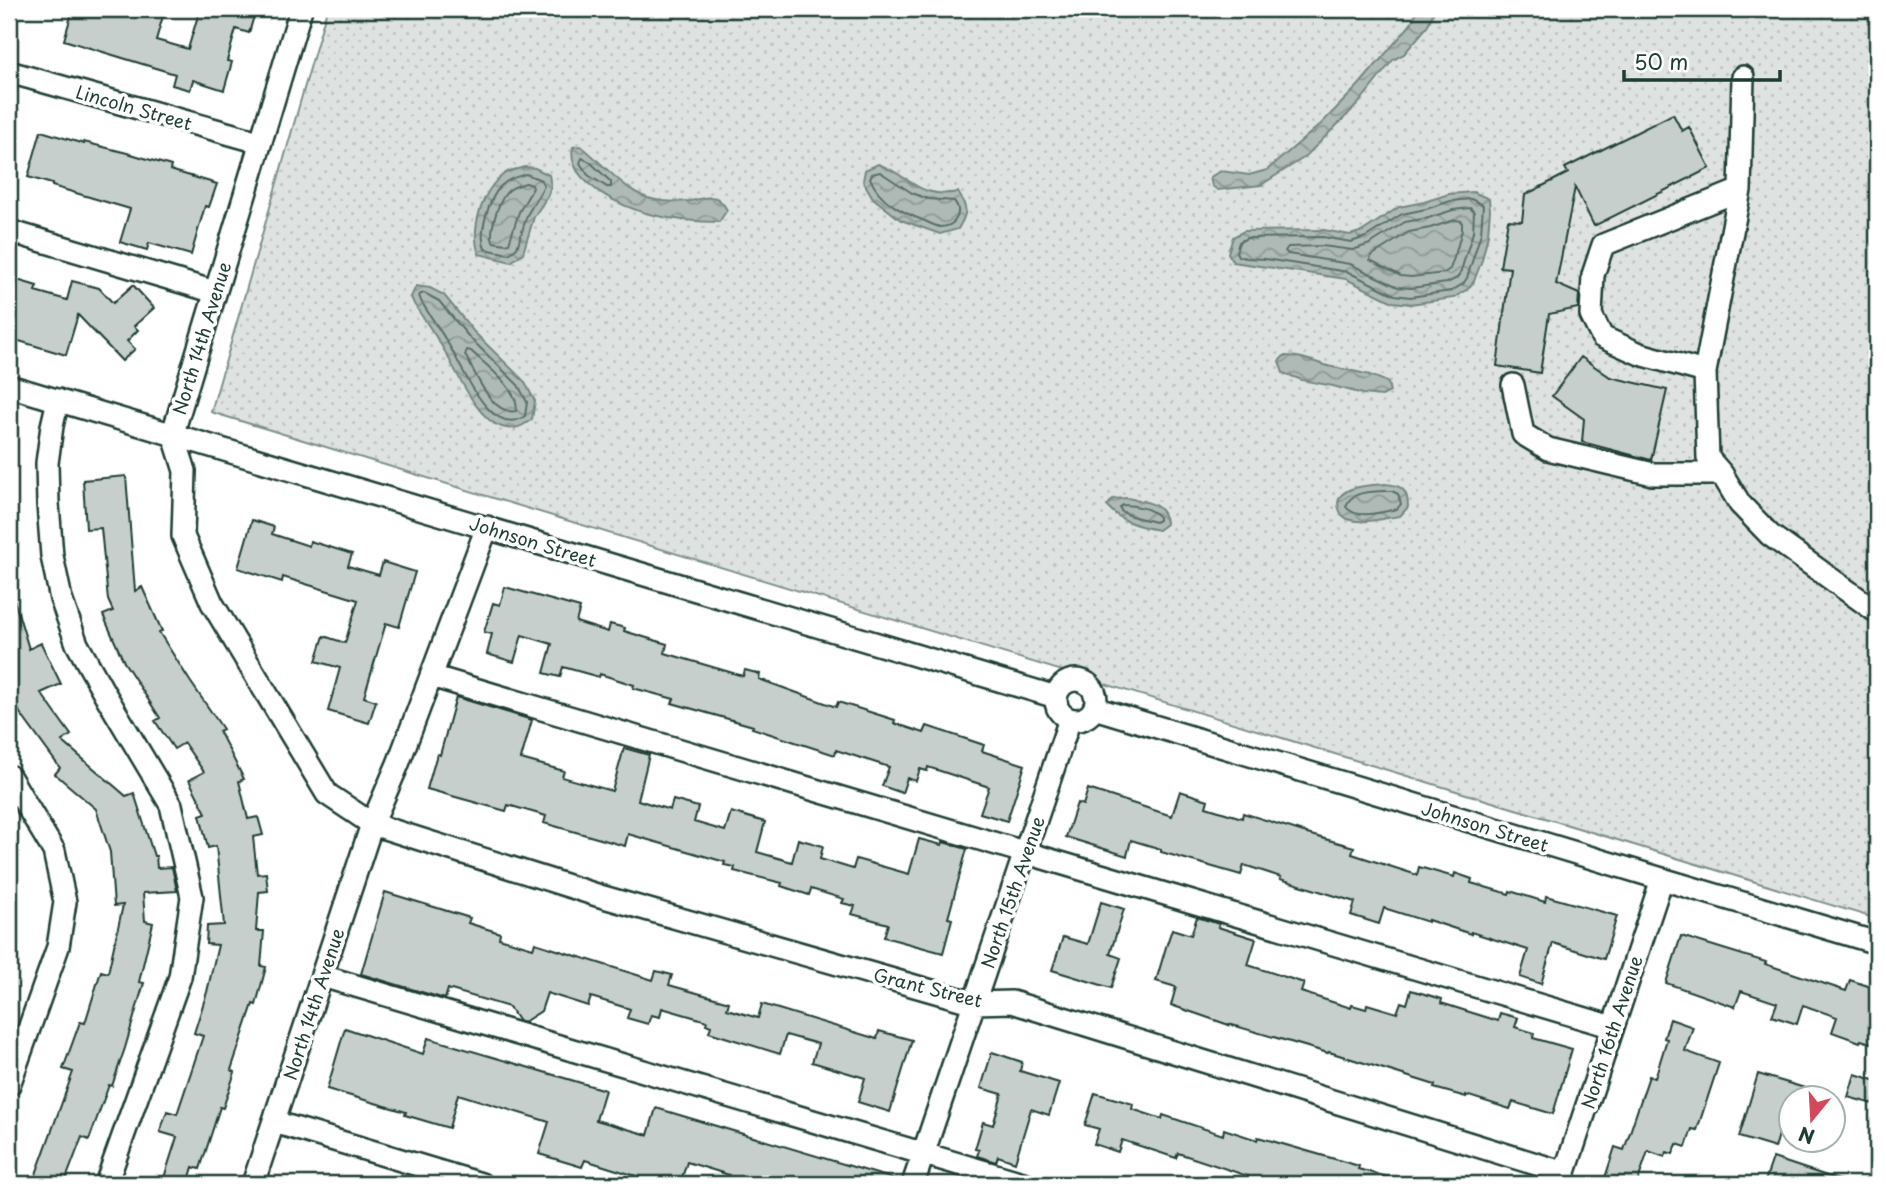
<svg xmlns="http://www.w3.org/2000/svg" width="1886" height="1193" font-family="'Playpen Sans',sans-serif">
<defs>
<pattern id="grass-dots" width="8" height="8" patternUnits="userSpaceOnUse" patternTransform="scale(1.75)"><rect width="8" height="8" fill="#dee3e2"/><path d="M2 2h.1M6 6h.1" fill="none" stroke="#bec4c2" stroke-width="1.8" stroke-linecap="round"/></pattern>
<pattern id="water-waves" width="16" height="10" patternUnits="userSpaceOnUse" patternTransform="scale(1.75)"><rect width="16" height="10" fill="#afbab7"/><path d="M0 5q4-4 8 0t8 0" fill="none" stroke="#8e9896"/></pattern>
</defs>
<rect width="100%" height="100%" fill="#fff"/>
<filter id="ink" filterUnits="userSpaceOnUse"><feTurbulence type="fractalNoise" baseFrequency=".0143" numOctaves="2"/><feDisplacementMap in="SourceGraphic" scale="14" xChannelSelector="R" yChannelSelector="G"/><feConvolveMatrix kernelMatrix="1 2 1 2 8 2 1 2 1" color-interpolation-filters="sRGB"/></filter>
<g filter="url(#ink)">
<path fill="url(#grass-dots)" stroke="#7e908b" stroke-width="2" d="M327 9H1877V919L211 412Z"/>
<path fill="url(#water-waves)" stroke="#758883" stroke-width="2" d="M1418 9H1435L1427 27 1404 54 1393 60 1358 104 1305 157 1261 185 1218 190 1212 186 1210 177 1221 171 1249 175 1267 170 1321 124 1358 86 1411 24Z
M581 146C603 163 628 196 656 200 667 202 679 202 690 201 698 200 708 195 716 198 722 201 724 205 727 210L719 222C697 222 675 220 653 215 625 208 565 183 573 147Z
M878 164C910 175 918 200 958 192 968 209 968 212 958 229L940 234 901 220 873 198 863 181 865 170Z
M525 167 535 168 549 175 551 186 548 195 534 217 523 253 511 262 479 254C470 229 482 190 504 174 510 170 518 169 525 167Z
M1473 192 1489 199 1490 210 1488 234 1482 260 1474 281 1468 289 1453 298 1410 304 1393 302 1346 279 1233 262 1228 253 1233 237 1244 231 1324 230 1350 235 1363 231 1399 207 1424 202 1449 194Z
M416 286 430 288 444 295 474 332 524 381 535 401 532 419C523 426 514 431 502 427 475 419 456 368 441 345 433 331 423 318 414 304L411 297Z
M1284 356C1300 355 1313 362 1328 366 1348 371 1370 372 1388 383L1390 392 1382 396 1363 394 1333 386 1302 380 1283 373 1279 361Z
M1385 484C1402 485 1408 490 1408 507L1400 516C1385 518 1365 524 1351 520 1345 519 1341 515 1339 509 1332 486 1370 485 1385 484Z
M1127 498C1144 501 1166 503 1166 524L1158 530C1138 526 1121 522 1107 506L1113 499Z"/>
<g fill="none" stroke-linecap="round" stroke-linejoin="round">
<path stroke="#596f68" stroke-width="2" d="M582 158 590 162 611 182V187H607L588 175 580 163Z
M880 172 912 193 928 199 954 201C963 212 956 227 940 227 936 226 929 223 925 221 903 213 879 201 870 178L872 174Z
M526 174 541 180 544 186 527 215 517 248 509 254 485 249C478 234 489 198 501 186 508 179 516 177 526 174Z
M526 183 532 185 533 188 519 212 509 243 506 244 493 242C489 231 498 203 506 193 511 187 519 185 526 183Z
M1471 199 1483 205 1481 233 1467 278 1463 284 1451 291 1410 297 1395 295 1348 272 1265 259 1246 258 1238 256 1236 252 1239 242 1247 238 1323 237 1351 242 1366 237 1402 214 1426 209 1451 201Z
M1470 208 1474 212 1473 232 1460 274 1457 278 1447 283 1411 288 1398 287 1350 264 1288 254 1285 251 1288 247 1322 246 1353 250 1370 244 1405 222 1428 218 1453 210Z
M1455 220 1462 221V230L1456 252 1450 269 1444 273 1411 277 1401 276 1370 260 1371 256 1409 232 1430 228Z
M424 293 439 301 469 337 518 385 527 402 525 416C491 440 463 368 450 347 441 331 430 316 421 301L419 295Z
M467 350 471 351C484 363 522 392 516 411 491 416 476 373 465 355Z
M1384 491H1392L1398 494 1401 504 1397 509C1383 512 1356 520 1346 507 1350 491 1370 492 1384 491Z
M1123 505C1135 505 1151 508 1159 517V520L1155 522 1131 516 1121 511 1120 507Z"/>
</g>
<path fill="#c7cfcc" stroke="#1f3d34" stroke-width="2" d="M73 9H165L156 40 188 49 200 9H256L249 33 236 29 227 61 232 62 224 90 193 80 190 90 172 85 175 74 64 40Z
M1673 114 1682 131 1689 127 1710 168 1594 226 1575 187 1556 284 1579 294 1578 308 1549 314 1540 373 1497 366 1510 268 1500 267 1508 220 1522 221 1525 195 1568 173 1565 168Z
M41 131 84 144V142L131 154 171 166 170 170 217 184 209 207 205 206 191 255 149 243 147 250 120 242 130 209 52 186V184L28 177Z
M17 280 37 286 35 291 67 300 72 281 99 288 113 303 133 285 154 308 134 326 138 330 127 341 135 349 122 361 78 315 66 355 9 338V289L14 291Z
M1581 357 1610 377 1667 390 1651 460 1582 442 1584 419 1552 396Z
M126 476 135 591 142 587 162 631 159 632 190 681 223 729 219 731 244 779 239 781 248 819 258 817 263 835 253 837 257 874 266 873 268 891 259 892 256 931H264L261 966 266 967 256 1005 253 1004 231 1070 235 1072 223 1108 220 1107 200 1169 193 1167 188 1184H162L177 1137 160 1132 167 1111 177 1114 203 1036 194 1033 207 992 218 945 206 944 207 926 224 925 216 846 208 848 200 815 206 813 189 780 204 772 184 743 174 749 155 721 160 718 124 662 103 615 113 611 108 600 101 528 86 529 83 480Z
M252 520 274 527 272 534 309 546 310 541 352 554 348 566 379 575 383 562 415 572 399 627 386 623 364 697 376 701 369 723 328 711 340 668 316 661 324 636 345 643 358 600 283 577 282 582 238 568Z
M505 587 580 608 576 622 608 632 610 624 625 628 624 631 667 644 665 653 743 676 745 670 760 674 759 679 836 707 838 702 895 720 894 723 924 733 927 726 984 745 982 751 1025 765 1007 821 980 813 989 787 928 767 927 771 920 769 916 781 907 778 902 793 882 786 889 767 836 750 835 755 752 728 753 726 672 703 674 699 633 688 634 685 600 674 599 677 563 667 560 677 544 673 552 644 522 635 514 662 487 654 492 634 484 632 493 603 500 605Z
M9 596H13L29 649 41 643 61 684 41 693 71 735 62 741 126 796 134 793 154 856H156L157 868 172 867 177 891 143 893 145 921 153 923 139 982 144 983 125 1048 112 1086 109 1085 89 1140 82 1137 64 1184H55L35 1177 73 1072 63 1069 80 1022 85 1023 101 971 108 973 123 905 114 906 110 852 96 809 55 774 60 768 20 713 9 689Z
M456 697 532 720 521 759 564 771 562 777 612 791 624 748 649 755 638 800 670 810 673 800 698 807 694 822 725 831 731 812 765 822 757 852 792 862 798 839 823 846 820 859 853 869 856 859 909 874 919 839 942 845 943 842 967 849 948 918 952 919 943 953 884 937 888 924 852 914 855 906 842 903 844 899 811 889 809 895 781 886 782 883 734 871 735 867 724 865 725 862 628 834 625 846 544 823 546 816 508 805 506 811 427 789 437 754 440 755Z
M1088 789 1172 816 1180 791 1208 800 1206 807 1242 818 1243 813 1307 833V834L1354 847 1352 854 1417 875 1419 867 1454 877 1455 873 1472 879 1471 883 1509 894 1510 891 1545 902 1546 896 1617 916 1604 959 1553 943 1541 984 1520 977 1528 950 1471 932V934L1428 920V922L1384 908 1379 924 1351 915 1355 902 1280 879 1281 877 1244 865 1241 875 1161 852V849L1131 840 1127 856 1066 837 1077 803 1083 805Z
M385 892 470 918 468 923 500 933 499 938 533 948 535 943 653 980 656 971 672 975 669 985 729 1002 727 1009 758 1018 762 1004 877 1039 879 1031 912 1040 890 1112 858 1102 865 1078 812 1062 818 1044 786 1035 780 1054 709 1032 711 1026 706 1024 707 1021 662 1008 660 1017 651 1015 648 1024 627 1018 630 1009 591 997 588 1006 547 993 541 1011 524 1022 518 1020 509 1007 448 989 445 999 361 974Z
M1101 902 1124 909 1110 954 1121 958 1111 988 1052 970 1063 937 1088 944Z
M1197 917 1219 924 1218 927 1256 939 1248 965 1304 983 1301 992 1351 1008 1352 1005 1366 1009 1367 1004 1397 1013 1401 1002 1407 1004 1411 990 1442 999 1441 1003 1498 1021 1500 1013 1518 1018 1515 1027 1534 1033 1533 1038 1572 1049 1553 1114 1513 1102 1510 1109 1466 1095V1097L1434 1088 1435 1085 1329 1052 1328 1053 1229 1024V1025L1171 1005 1176 987 1156 981 1166 947 1172 929 1191 935Z
M1681 936 1766 962 1765 964 1846 991 1850 980 1877 989V1045L1861 1040 1860 1042 1832 1032 1837 1017 1803 1005 1797 1024 1772 1016 1777 1003 1741 991 1735 1007 1666 983Z
M1670 1019 1693 1027 1685 1051 1719 1063 1697 1130 1692 1129 1686 1147 1677 1144 1673 1154 1667 1152 1665 1157 1648 1151 1637 1184H1603L1615 1147 1624 1150 1649 1076 1655 1078 1667 1039 1664 1038Z
M345 1028 423 1054 428 1038 605 1090 596 1120 648 1135 656 1108 897 1180 896 1184H743L728 1180 729 1175 687 1162 680 1184H646L635 1181 636 1176 585 1160 582 1167 539 1154 549 1122 458 1094 449 1128 405 1115 406 1112 327 1089Z
M992 1052 1022 1062 1020 1071 1059 1083 1049 1115 1031 1109 1015 1162 998 1156 996 1162 977 1156 979 1150 975 1149 983 1122 993 1125 1002 1094 981 1088Z
M1758 1074 1825 1094 1824 1098H1791V1123L1783 1121 1775 1148 1739 1137Z
M1855 1074 1877 1081V1091L1873 1104 1848 1097Z
M1095 1093 1133 1104 1132 1109 1162 1119 1163 1115 1223 1135 1224 1129 1257 1140 1258 1137 1359 1166 1358 1169 1395 1179 1394 1184H1245L1248 1176 1178 1153 1176 1158 1122 1140 1118 1152 1094 1144 1099 1129 1085 1125Z
M1773 1158 1842 1181 1841 1184H1764Z"/>
<g fill="none" stroke-linecap="round" stroke-linejoin="round">
<defs>
<path id="minor" d="M301 9 173 433 185 471 183 536 212 603 327 794 372 824 600 896 974 1003 1012 1002 1565 1173
M9 72 259 142
M1743 77 1740 190 1705 372 1708 458 1722 474 1740 504 1770 535 1877 612
M9 231 215 292
M1705 372 1640 354 1602 337 1591 315 1593 275 1603 245 1740 190
M1513 385 1523 434 1548 449 1653 474H1722
M9 386 1056 697
M58 400 52 426 47 463 48 504 52 556 61 599 77 644 106 696 171 805 192 897 180 977 106 1184
M431 676 1613 1027
M1056 700a20 20 0 1 1 40 0a20 20 0 1 1-40 0Z
M1094 708 1662 879 1877 943
M9 776 54 851 65 902 58 947 9 1085
M322 976 1026 1184
M274 1122 481 1184
M253 1184 372 824 398 764 487 527
M913 1184 1070 719
M1561 1184 1662 879"/>
</defs>
<use href="#minor" stroke="#1f3d34" stroke-width="26"/>
<use href="#minor" stroke="#fff" stroke-width="21"/>
</g>
</g>
<g text-anchor="middle" dominant-baseline="central" stroke-width="7" stroke-linejoin="round" paint-order="stroke">
<g font-size="18" fill="#1f3d34" stroke="#fff">
<text transform="translate(134 107) rotate(16)">Lincoln Street</text>
<text transform="translate(201 338) rotate(-73)">North 14th Avenue</text>
<text transform="translate(533 541) rotate(17)">Johnson Street</text>
<text transform="translate(1485 826) rotate(17)">Johnson Street</text>
<text transform="translate(1012 892) rotate(-71)">North 15th Avenue</text>
<text transform="translate(928 987) rotate(14)">Grant Street</text>
<text transform="translate(313 1004) rotate(-72)">North 14th Avenue</text>
<text transform="translate(1611 1032) rotate(-72)">North 16th Avenue</text>
</g>
</g>
<rect width="1886" height="1193" fill="none" stroke="#fff" stroke-width="35"/>
<rect x="18" y="18" width="1851" height="1158" fill="none" stroke="#1f3d34" stroke-width="2.5" filter="url(#ink)"/>
<g transform="translate(1812 1119) rotate(198)"><circle r="33" fill="#ffffff" stroke="#a5b1ae" stroke-width="2"/>
<path d="M0-5L12 26L0 18L-12 26Z" fill="#d1495b"/>
<text y="-10" font-size="19" font-weight="bold" text-anchor="middle" fill="#1f3d34">N</text>
</g>
<path d="M1624 70v10h156v-10" fill="none" stroke="#1f3d34" stroke-width="3.5"/>
<text x="1634" y="70" font-size="21" fill="#1f3d34" stroke="#ffffff" stroke-width="5" paint-order="stroke">50 m</text>
</svg>
